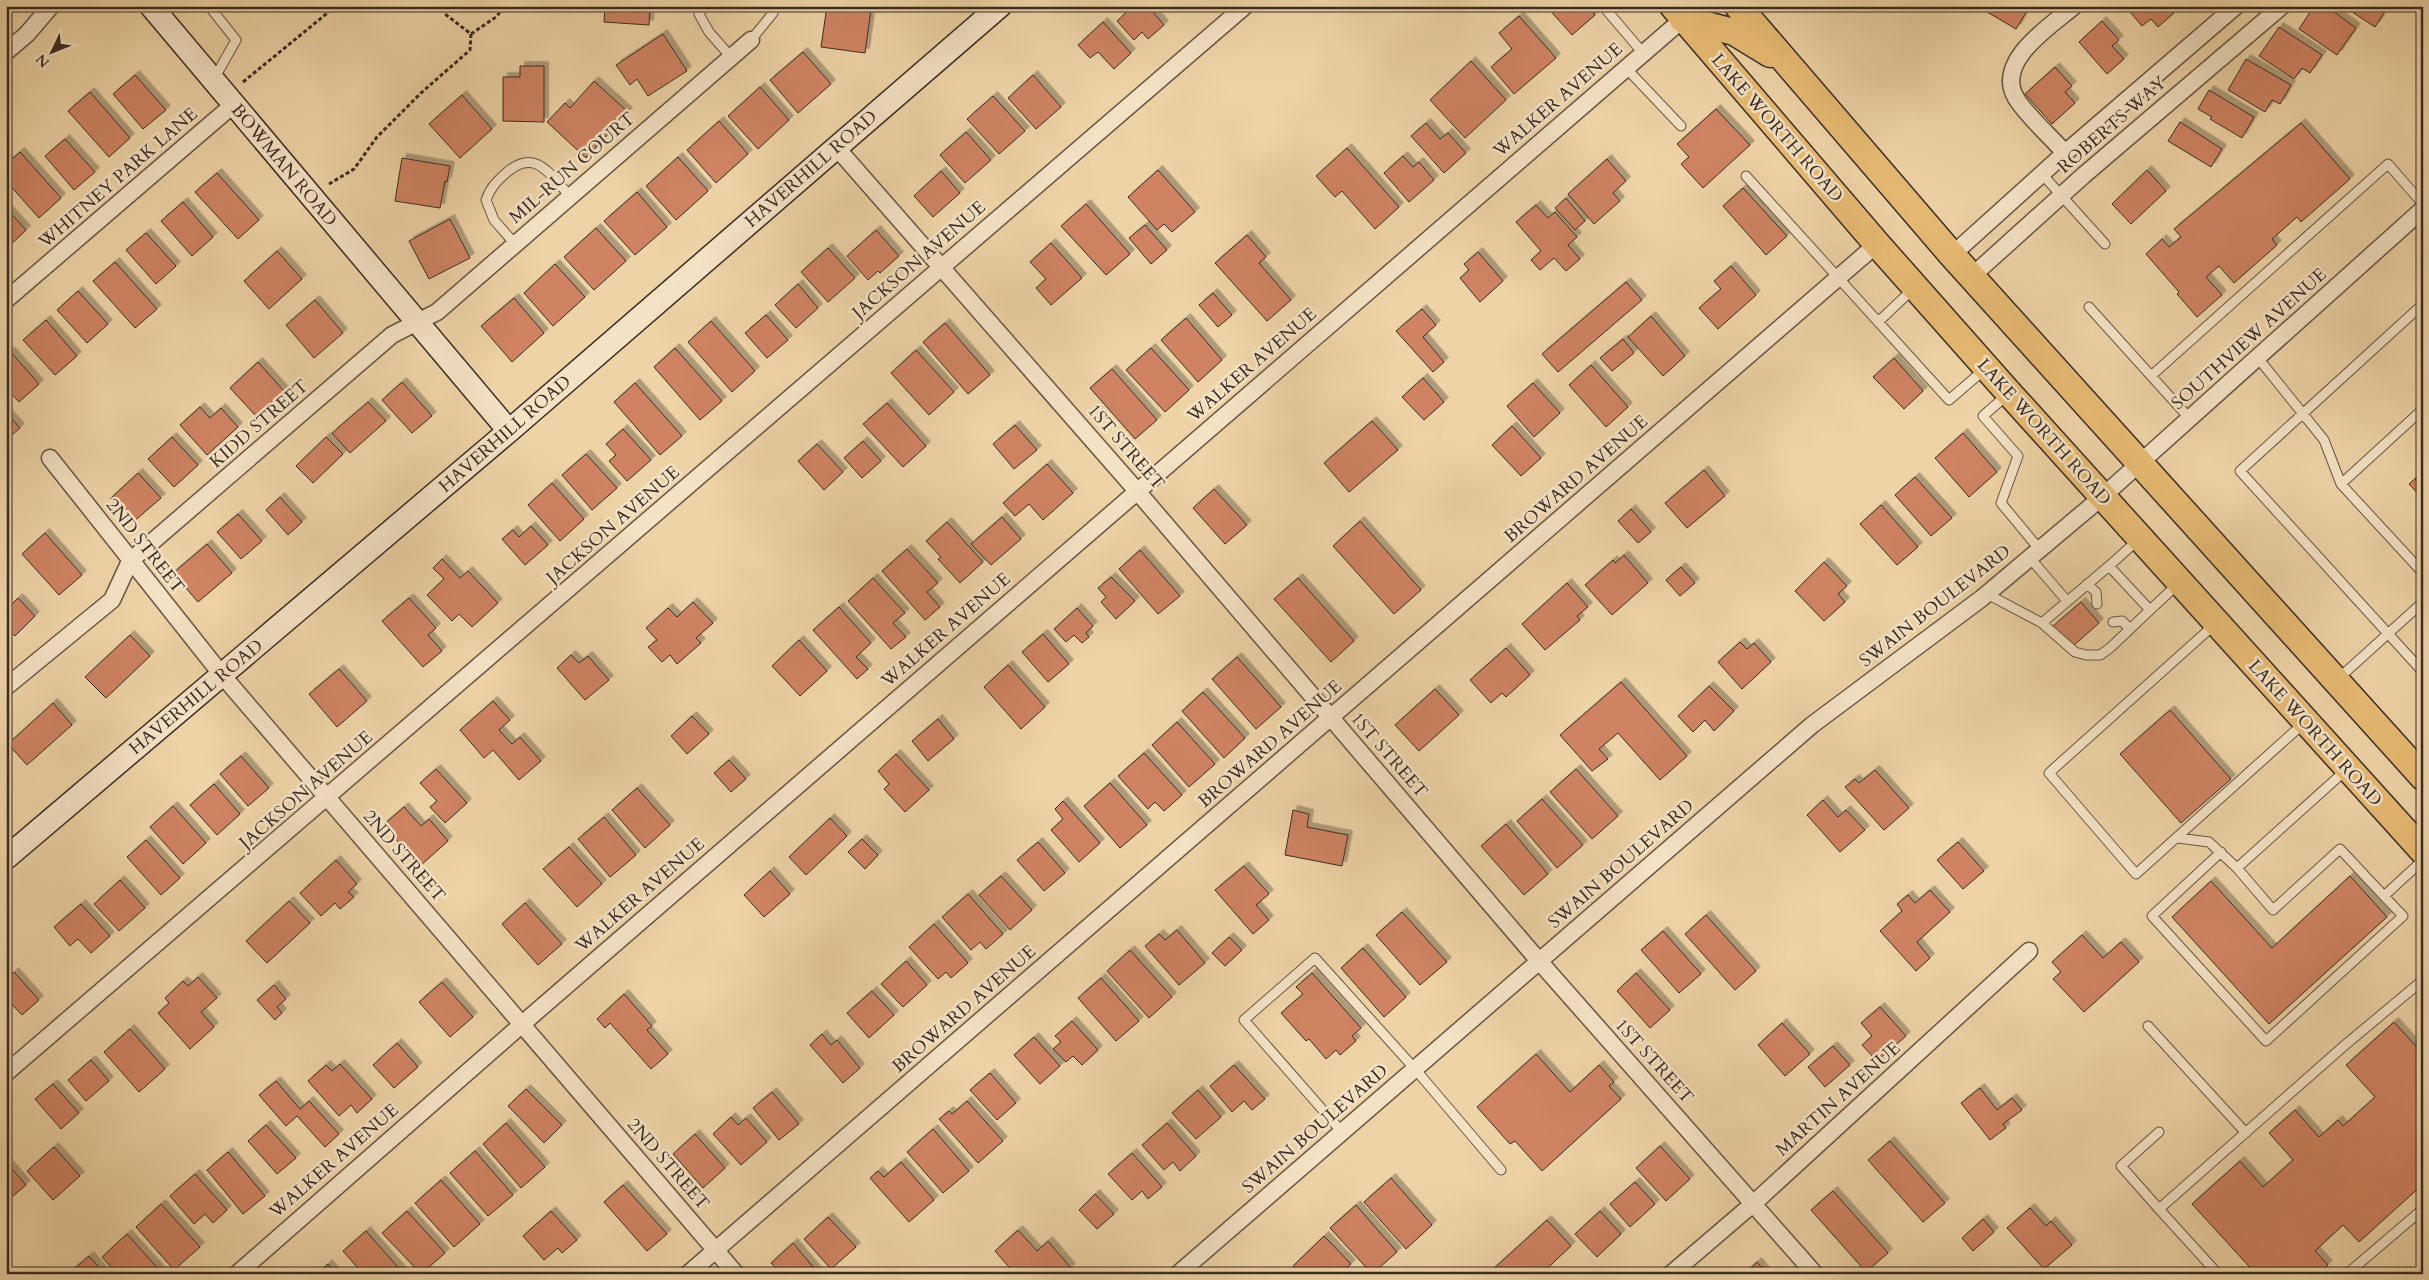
<svg xmlns="http://www.w3.org/2000/svg" width="2429" height="1280" font-family="Cardo,serif">
<defs>
<filter id="shadow"><feDropShadow dx="4.5" dy="-4.5" stdDeviation="0" flood-color="#0004"/></filter>
</defs>
<rect width="100%" height="100%" fill="#eed3a6"/>
<filter id="stains"><feTurbulence type="fractalNoise" baseFrequency=".004" numOctaves="4"/><feColorMatrix values="0 0 0 0 .2 0 0 0 0 .09 0 0 0 0 .02 0 0 0 .5 -.17"/></filter>
<radialGradient id="worn" r=".72"><stop offset=".6" stop-color="#630" stop-opacity="0"/><stop offset="1" stop-color="#630" stop-opacity=".3"/></radialGradient>
<path fill="#cf8362" stroke="#382c24" filter="url(#shadow)" d="M605 6H650L649 25 604 22Z
M827 6 871 10 865 53 821 47Z
M1133 6H1148L1164 25 1148 39 1142 32 1134 40 1117 21Z
M1546 6H1588L1595 15 1572 35Z
M1977 6H2023L2028 9 2016 29Z
M2125 6H2168L2174 13 2158 27 2151 19 2142 26Z
M2314 6H2326L2356 28 2337 55 2299 29Z
M2351 6H2385L2387 8 2375 27 2349 10Z
M1519 16 1556 58 1514 94 1491 67 1512 49 1499 33Z
M2102 21 2119 40 2112 46 2124 59 2107 74 2079 42Z
M1103 22 1131 53 1114 69 1098 52 1090 58 1078 45Z
M2279 27 2322 55 2310 73 2302 68 2294 79 2259 56Z
M663 34 687 71 648 96 637 79 630 85 616 65Z
M803 52 831 84 798 113 770 80Z
M2246 59 2291 85 2280 104 2272 100 2265 112 2228 90Z
M1471 61 1506 100 1465 138 1430 100Z
M520 66H544V122L503 121V77H520Z
M2055 67 2072 86 2065 92 2075 103 2052 124 2025 94Z
M135 75 166 110 143 129 113 94Z
M1033 75 1061 107 1036 129 1008 98Z
M594 81 628 112 586 158 547 122 565 103 570 108Z
M760 87 789 120 758 149 728 116Z
M2209 90 2254 117 2242 138 2210 119 2212 117 2198 109Z
M90 92 130 138 109 157 68 111Z
M462 95 492 129 460 158 429 124Z
M993 96 1025 131 999 154 967 119Z
M1716 109 1750 145 1703 188 1681 164 1689 157 1677 144Z
M719 121 748 154 716 183 687 150Z
M2180 122 2222 149 2211 167 2168 141Z
M1426 123 1440 139 1448 133 1466 153 1444 173 1411 136Z
M2301 123 2350 179 2301 222 2297 217 2272 239 2277 245 2234 283 2219 266 2206 277 2222 295 2197 317 2177 294 2179 292 2146 254 2162 239 2169 247 2181 237 2174 229Z
M966 132 991 160 965 183 940 155Z
M65 139 95 172 74 190 45 156Z
M1347 148 1399 207 1375 229 1342 191 1335 197 1316 176Z
M20 152 61 198 39 218 6 181V164Z
M1403 156 1413 167 1419 162 1434 180 1409 202 1384 173Z
M678 157 708 191 676 220 646 186Z
M402 158 450 166 447 182 445 181 440 208 395 201Z
M1607 159 1626 181 1613 193 1620 201 1594 224 1568 194Z
M1158 170 1195 212 1172 232 1164 224 1157 230 1128 197Z
M2147 170 2166 191 2131 224 2112 204Z
M941 171 960 193 933 217 914 196Z
M217 173 259 220 238 239 195 192Z
M1743 188 1787 236 1766 255 1723 206Z
M637 192 667 227 635 255 604 221Z
M1566 198 1585 221 1575 230 1555 208Z
M183 202 213 237 192 256 161 221Z
M1086 204 1130 254 1106 275 1061 226Z
M1536 205 1548 218 1555 212 1577 237 1568 245 1580 259 1566 271 1554 258 1540 270 1531 260 1541 251 1516 222Z
M6 208 26 230 6 249Z
M450 219 470 258 429 279 409 241Z
M1145 225 1167 250 1151 264 1129 238Z
M596 228 626 261 594 290 564 257Z
M876 230 899 256 880 273 878 271 868 280 847 256Z
M146 233 176 266 156 284 126 250Z
M1247 235 1266 257 1259 263 1291 300 1267 321 1215 263Z
M1051 243 1082 278 1051 305 1036 288 1046 279 1030 262Z
M828 248 855 278 828 302 801 272Z
M277 251 302 279 269 309 244 281Z
M1478 252 1503 281 1480 302 1460 278 1469 270 1464 264Z
M115 262 157 309 135 328 93 281Z
M555 264 585 297 553 326 524 293Z
M1731 266 1756 295 1718 329 1699 308 1721 289 1714 281Z
M1626 282 1642 300 1558 372 1542 354Z
M798 284 818 308 796 328 775 305Z
M78 291 108 324 87 343 57 310Z
M1213 293 1232 315 1218 327 1199 305Z
M514 298 544 333 512 362 481 326Z
M315 300 343 333 314 358 286 325Z
M1422 309 1436 325 1423 337 1444 362 1433 372 1396 331Z
M766 315 788 340 767 358 745 333Z
M1651 316 1685 356 1663 376 1628 337Z
M1186 318 1222 360 1198 382 1161 340Z
M46 320 77 356 55 375 23 340Z
M711 321 755 371 732 392 688 342Z
M945 323 990 375 968 394 923 342Z
M1623 339 1634 353 1612 371 1600 358Z
M675 348 722 401 700 420 654 367Z
M1151 348 1189 390 1165 412 1126 370Z
M916 350 954 392 929 415 891 373Z
M10 351 39 384 19 402 6 388V355Z
M1894 358 1923 391 1904 409 1873 377Z
M258 362 284 391 256 416 230 388Z
M1591 365 1628 407 1606 427 1569 385Z
M1112 369 1157 420 1135 439 1090 388Z
M1423 378 1444 402 1424 420 1402 397Z
M402 382 432 416 412 433 382 400Z
M635 383 682 436 660 455 614 402Z
M1533 383 1560 413 1534 437 1507 406Z
M368 402 386 421 350 453 332 433Z
M887 403 926 446 903 467 863 424Z
M200 407 210 418 221 408 238 427 207 455 180 425Z
M6 412 20 428 6 440Z
M1372 421 1398 450 1349 492 1324 463Z
M1015 425 1037 450 1014 469 993 444Z
M1512 426 1541 458 1521 476 1492 445Z
M623 429 651 460 627 481 609 461 616 455 606 444Z
M1963 433 1997 472 1969 497 1935 458Z
M172 437 198 465 174 487 148 459Z
M326 437 343 454 313 483 296 466Z
M863 441 881 461 862 478 844 458Z
M817 444 843 472 824 490 798 461Z
M586 454 617 488 592 510 562 475Z
M1047 464 1073 493 1043 520 1029 504 1015 516 1003 503Z
M1704 470 1725 496 1687 528 1665 503Z
M2423 472V499L2409 484Z
M138 473 161 498 132 523 110 499Z
M1915 477 1952 518 1931 536 1895 495Z
M552 483 584 519 560 541 528 505Z
M1214 489 1247 525 1225 544 1193 508Z
M280 497 302 522 288 535 266 510Z
M1881 505 1918 547 1897 565 1860 524Z
M1631 509 1651 532 1638 543 1618 521Z
M238 514 262 541 241 559 217 532Z
M1002 517 1021 539 991 565 971 544Z
M1360 521 1421 590 1394 614 1333 546Z
M947 522 983 562 960 583 938 559 941 557 926 541Z
M531 526 548 545 525 565 502 539 513 530 519 537Z
M45 533 82 575 59 595 22 554Z
M207 544 232 573 198 602 173 573Z
M907 549 938 583 927 592 940 607 925 620 882 571Z
M1140 550 1180 596 1158 614 1119 569Z
M1624 555 1648 583 1612 615 1585 585 1613 560 1615 563Z
M442 559 460 578 468 571 498 603 472 627 459 614 452 621 427 595 444 579 433 568Z
M1824 562 1847 586 1838 594 1845 602 1824 621 1795 591Z
M1681 567 1695 583 1680 596 1666 580Z
M1111 577 1135 601 1116 619 1101 602 1106 597 1098 588Z
M873 578 905 613 893 623 906 637 891 649 848 601Z
M1298 578 1354 641 1331 662 1274 599Z
M1567 583 1588 607 1577 616 1580 620 1545 650 1522 624Z
M18 598 35 616 15 636 6 628V610Z
M409 598 436 628 428 635 442 651 423 667 382 621Z
M693 602 713 623 696 638 701 643 677 664 670 655 662 662 648 647 657 640 646 628 668 608 677 617Z
M2081 602 2099 623 2072 647 2053 626Z
M839 607 871 643 856 657 868 669 857 679 813 630Z
M1077 608 1093 626 1086 633 1089 637 1082 643 1074 635 1066 642 1054 629Z
M1043 634 1069 664 1048 682 1022 652Z
M130 635 150 656 106 698 85 677Z
M799 640 827 671 800 696 772 666Z
M1740 642 1747 649 1754 643 1771 662 1742 689 1718 662Z
M1506 648 1530 675 1506 697 1502 693 1491 703 1470 680Z
M571 655 579 663 588 656 609 680 585 700 557 668Z
M1237 657 1281 707 1256 729 1212 679Z
M1008 665 1045 707 1021 729 984 687Z
M339 669 367 701 337 727 309 694Z
M1621 682 1687 756 1660 780 1618 733 1599 749 1608 759 1592 771 1560 735Z
M1709 686 1734 711 1714 731 1705 720 1693 732 1678 716Z
M1435 689 1459 715 1419 751 1395 725Z
M1203 692 1245 738 1224 758 1182 711Z
M493 701 510 720 499 730 512 744 520 737 541 761 519 780 493 750 484 758 460 730Z
M53 703 72 725 27 765 8 744Z
M2170 710 2231 779 2181 823 2120 754Z
M692 716 709 734 687 754 671 736Z
M938 719 954 739 928 761 912 741Z
M1177 722 1215 764 1189 787 1152 745Z
M1144 753 1182 795 1164 811 1155 802 1148 809 1118 776Z
M896 754 929 790 905 812 884 789 889 784 878 771Z
M241 756 269 788 248 806 220 774Z
M729 760 746 779 731 792 714 773Z
M436 769 467 803 445 823 430 807 437 801 420 783Z
M1576 769 1618 816 1592 839 1550 792Z
M1875 770 1909 808 1884 830 1845 787 1855 779 1859 783Z
M1110 783 1147 825 1120 848 1084 806Z
M214 784 240 814 217 835 190 805Z
M637 788 670 825 645 848 612 810Z
M1542 799 1583 845 1557 868 1517 821Z
M1823 800 1838 817 1846 810 1865 830 1840 852 1807 815Z
M1063 801 1100 843 1079 862 1051 830 1063 819 1055 809Z
M173 806 206 843 183 864 150 827Z
M404 807 421 826 429 819 448 841 420 866 383 825Z
M1293 810 1309 814 1307 827 1348 835 1342 866 1285 855Z
M604 817 636 855 610 877 578 839Z
M830 818 847 836 806 875 789 857Z
M1506 824 1548 874 1524 895 1481 846Z
M862 839 878 855 865 869 848 852Z
M146 840 180 878 161 895 127 857Z
M1038 842 1065 873 1044 891 1017 860Z
M1958 842 1984 871 1963 889 1937 860Z
M569 847 602 884 577 907 543 869Z
M336 860 357 884 348 892 354 897 340 909 335 903 321 916 300 893Z
M1244 866 1269 894 1256 905 1269 920 1253 934 1215 890Z
M770 871 790 894 764 917 744 895Z
M1001 876 1032 910 1010 930 979 895Z
M2350 876 2387 917 2269 1024 2172 917 2211 881 2272 948Z
M120 880 145 908 119 931 94 904Z
M1930 890 1950 912 1917 942 1930 958 1916 971 1880 931 1902 911 1897 904 1908 895 1915 903Z
M968 894 1003 934 986 949 980 942 971 950 942 917Z
M289 901 310 923 267 963 246 941Z
M525 903 562 944 538 965 502 924Z
M81 904 110 936 91 953 78 939 70 946 54 927Z
M1402 912 1447 962 1420 985 1376 935Z
M1706 915 1756 971 1735 990 1685 934Z
M934 924 968 963 951 978 946 972 938 979 909 947Z
M1177 930 1205 963 1179 985 1145 946 1159 934 1165 940Z
M1663 931 1701 974 1679 993 1641 950Z
M2082 935 2103 958 2121 942 2139 962 2084 1012 2053 979 2061 972 2052 962Z
M1229 937 1242 950 1225 966 1212 953Z
M1363 948 1406 997 1384 1017 1341 968Z
M1130 950 1172 997 1149 1018 1107 971Z
M906 961 927 985 903 1007 881 984Z
M14 972 39 1000 22 1015 6 998V980Z
M1312 973 1361 1028 1352 1036 1356 1041 1340 1055 1336 1050 1326 1059 1309 1039 1306 1041 1281 1013 1303 994 1296 987Z
M1636 973 1670 1010 1650 1028 1617 991Z
M198 977 217 998 201 1012 214 1027 190 1049 158 1013 169 1003 165 998 183 981 188 986Z
M1101 978 1139 1021 1116 1041 1078 998Z
M442 982 473 1017 450 1037 419 1002Z
M274 985 286 999 277 1007 282 1013 275 1020 257 1000Z
M872 991 894 1015 869 1038 847 1013Z
M624 994 652 1026 647 1030 668 1054 651 1069 610 1023 605 1028 597 1019Z
M1880 1007 1906 1036 1877 1061 1862 1045 1872 1036 1861 1023Z
M1072 1021 1098 1050 1082 1065 1073 1056 1066 1062 1053 1049 1061 1042 1055 1036Z
M2394 1022 2423 1054V1184L2359 1242 2343 1225 2315 1251 2328 1265 2318 1274H2256L2192 1204 2240 1161 2263 1187 2293 1160 2269 1133 2295 1110 2319 1137 2338 1120 2343 1126 2375 1097 2346 1065Z
M1782 1023 1810 1054 1785 1076 1758 1045Z
M130 1029 165 1069 139 1092 104 1052Z
M822 1034 831 1045 837 1040 860 1068 843 1083 810 1045Z
M1034 1037 1060 1066 1040 1084 1014 1055Z
M397 1043 418 1067 394 1088 373 1065Z
M1833 1046 1850 1065 1825 1087 1808 1067Z
M1536 1054 1570 1092 1599 1065 1614 1082 1609 1086 1621 1099 1542 1171 1515 1141 1510 1144 1477 1107Z
M91 1060 109 1081 86 1101 68 1080Z
M340 1064 372 1099 357 1113 351 1105 339 1116 308 1081 326 1065 332 1071Z
M1234 1065 1265 1099 1252 1110 1244 1101 1232 1112 1210 1086Z
M990 1073 1016 1103 997 1120 970 1090Z
M276 1081 300 1109 309 1101 339 1134 325 1147 297 1116 286 1126 259 1095Z
M53 1084 79 1113 61 1129 35 1099Z
M1980 1088 1997 1110 2012 1098 2022 1110 2003 1124 2006 1128 1990 1140 1961 1103Z
M526 1089 562 1125 544 1143 508 1106Z
M1198 1090 1221 1117 1196 1139 1172 1113Z
M772 1092 799 1124 779 1140 753 1108Z
M967 1101 1003 1141 978 1163 939 1119 949 1111 952 1114Z
M731 1117 738 1125 746 1118 767 1142 741 1165 713 1134Z
M506 1123 545 1167 521 1188 483 1144Z
M1167 1123 1196 1156 1180 1171 1173 1162 1164 1170 1142 1145Z
M266 1125 296 1158 277 1174 248 1141Z
M933 1129 969 1171 943 1193 907 1152Z
M695 1134 725 1168 703 1188 673 1154Z
M1890 1141 1945 1203 1923 1222 1868 1160Z
M1660 1146 1690 1179 1666 1201 1636 1168Z
M54 1147 80 1176 53 1200 27 1171Z
M475 1151 513 1195 488 1216 450 1173Z
M228 1152 265 1196 243 1214 207 1170Z
M1132 1153 1162 1187 1148 1199 1142 1191 1132 1200 1108 1174Z
M6 1162 26 1185 6 1202Z
M901 1162 934 1200 909 1222 870 1178 878 1171 884 1177Z
M195 1174 227 1210 213 1223 205 1214 194 1224 170 1196Z
M1391 1178 1432 1225 1406 1249 1364 1202Z
M441 1180 480 1224 454 1247 415 1203Z
M1635 1182 1655 1204 1630 1227 1610 1204Z
M623 1185 667 1234 647 1251 604 1202Z
M1833 1191 1888 1253 1866 1272 1811 1210Z
M1095 1194 1114 1214 1097 1229 1079 1210Z
M161 1204 200 1247 174 1270 136 1227Z
M1356 1205 1397 1252 1372 1274 1330 1228Z
M2030 1208 2046 1226 2051 1221 2072 1245 2044 1269 2007 1228Z
M407 1211 445 1253 421 1274 382 1233Z
M551 1211 577 1240 562 1253 558 1248 544 1260 523 1236Z
M1600 1211 1621 1234 1597 1257 1575 1234Z
M828 1217 856 1247 831 1269 804 1239Z
M1983 1219 1994 1232 1973 1251 1962 1238Z
M1547 1220 1571 1246 1541 1274H1493L1491 1271Z
M1018 1230 1037 1251 1048 1241 1071 1268 1064 1274H1015L995 1251Z
M366 1231 404 1274H363L343 1251Z
M127 1234 163 1274H117L102 1257Z
M1324 1236 1351 1264 1340 1274H1300L1293 1266Z
M793 1243 819 1274H781L771 1263Z
M89 1256 105 1274H68Z
M1757 1262 1767 1274H1744Z
M328 1264 336 1274H317Z"/>
<g fill="none" stroke-linecap="round" stroke-linejoin="round">
<defs>
<path id="lane" d="M209 6 236 40 214 79
M704 6 699 14 709 32 731 57
M1603 6 1643 53
M751 40 773 13 770 6
M1626 68 1681 126
M2042 174 2105 244
M1746 176 1949 400 1985 369
M515 244 494 220 486 200C490 188 497 181 506 173 536 147 550 175 570 196
M2423 304 2240 471 2423 672
M2089 307 2190 419
M1878 322 1913 289
M2258 358 2324 440 2341 484 2423 573
M2151 376 2388 164 2423 204
M2008 394 1983 416 2018 456 2001 503 2040 550
M2341 484 2423 409
M2030 558 2067 601
M2109 566 2139 539
M2087 584 2096 592 2097 604
M1987 594 2042 623 2075 652 2086 655H2100L2110 648 2150 610 2109 566 2042 623
M2150 610 2179 583
M2113 622 2122 621 2130 629
M2214 625 2049 773 2136 874 2305 722
M2338 679 2423 602
M2178 838 2209 842 2237 868 2346 770
M2221 852 2152 916 2266 1041 2403 916 2384 896
M2237 868 2273 910 2340 849 2384 896 2423 860
M2148 1026 2246 1133
M1342 1132 1244 1020 1315 958 1415 1069 1501 1170
M2159 1209 2121 1166 2159 1132
M2218 1274 2159 1209 2345 1045 2423 980
M2347 1274 2423 1209"/>
<path id="street" d="M6 52 27 34 51 6
M836 147 1137 491 1539 961 1815 1274
M2065 153C2051 137 2026 115 2016 98 1994 61 2051 26 2074 6
M1952 255 2065 153 2236 6
M1971 277 2084 175 2282 6
M6 300 233 105
M50 458 222 675 736 1274
M6 687 112 600 130 561 392 335 437 312 751 40
M6 1073 1245 6
M237 1274 536 1012 1683 19
M688 1274 1877 244
M1178 1274 1812 725 1982 598 2102 497 2423 209
M1671 1274 1754 1203 2029 951"/>
<path id="secondary" d="M151 6 509 431
M6 858 509 431 1000 6"/>
<path id="primary" d="M1673 6 1877 244 2009 393 2423 851
M1738 6 1952 255 2423 777
M1683 19 1734 32 1770 54"/>
</defs>
<use href="#lane" stroke="#665644" stroke-width="11"/>
<use href="#street" stroke="#665644" stroke-width="19"/>
<use href="#secondary" stroke="#382c24" stroke-width="25"/>
<use href="#primary" stroke="#382c24" stroke-width="29"/>
<path stroke="#382c24" stroke-width="3" stroke-dasharray="4 2.5" stroke-linecap="butt" d="M471 34 496 17 505 6
M243 82 336 6
M329 184 354 169 377 137 421 93 470 50 471 34 445 14 440 6"/>
<use href="#lane" stroke="#f4e2c5" stroke-width="9"/>
<use href="#street" stroke="#f4e2c5" stroke-width="16"/>
<use href="#secondary" stroke="#f4e2c5" stroke-width="22"/>
<use href="#primary" stroke="#e7ba73" stroke-width="26"/>
</g>
<g text-anchor="middle" dominant-baseline="central" stroke-width="5" stroke-linejoin="round" paint-order="stroke">
<g font-size="18" fill="#382c24" stroke="#f4e2c5">
<text transform="translate(1558 100) rotate(-41)">WALKER AVENUE</text>
<text transform="translate(2112 125) rotate(-41)">ROBERTS WAY</text>
<text transform="translate(1777 128) rotate(49)">LAKE WORTH ROAD</text>
<text transform="translate(284 165) rotate(50)">BOWMAN ROAD</text>
<text transform="translate(572 168) rotate(-41)">MIL-RUN COURT</text>
<text transform="translate(811 169) rotate(-41)">HAVERHILL ROAD</text>
<text transform="translate(118 178) rotate(-41)">WHITNEY PARK LANE</text>
<text transform="translate(919 260) rotate(-41)">JACKSON AVENUE</text>
<text transform="translate(2249 339) rotate(-42)">SOUTHVIEW AVENUE</text>
<text transform="translate(1252 365) rotate(-41)">WALKER AVENUE</text>
<text transform="translate(259 424) rotate(-41)">KIDD STREET</text>
<text transform="translate(2044 432) rotate(48)">LAKE WORTH ROAD</text>
<text transform="translate(505 434) rotate(-41)">HAVERHILL ROAD</text>
<text transform="translate(1126 447) rotate(49)">1ST STREET</text>
<text transform="translate(1576 479) rotate(-41)">BROWARD AVENUE</text>
<text transform="translate(613 525) rotate(-41)">JACKSON AVENUE</text>
<text transform="translate(145 546) rotate(52)">2ND STREET</text>
<text transform="translate(1935 606) rotate(-38)">SWAIN BOULEVARD</text>
<text transform="translate(946 630) rotate(-41)">WALKER AVENUE</text>
<text transform="translate(196 697) rotate(-40)">HAVERHILL ROAD</text>
<text transform="translate(2315 733) rotate(48)">LAKE WORTH ROAD</text>
<text transform="translate(1270 744) rotate(-41)">BROWARD AVENUE</text>
<text transform="translate(1389 755) rotate(49)">1ST STREET</text>
<text transform="translate(306 790) rotate(-41)">JACKSON AVENUE</text>
<text transform="translate(404 856) rotate(49)">2ND STREET</text>
<text transform="translate(1621 864) rotate(-41)">SWAIN BOULEVARD</text>
<text transform="translate(640 895) rotate(-41)">WALKER AVENUE</text>
<text transform="translate(964 1009) rotate(-41)">BROWARD AVENUE</text>
<text transform="translate(1654 1061) rotate(48)">1ST STREET</text>
<text transform="translate(1838 1099) rotate(-42)">MARTIN AVENUE</text>
<text transform="translate(1315 1129) rotate(-41)">SWAIN BOULEVARD</text>
<text transform="translate(334 1161) rotate(-41)">WALKER AVENUE</text>
<text transform="translate(668 1164) rotate(49)">2ND STREET</text>
</g>
</g>
<rect width="2429" height="1280" fill="none" stroke="#eed3a6" stroke-width="25"/>
<rect x="8" y="8" width="2414" height="1265" fill="none" stroke="#382c24" stroke-width="2.5"/>
<rect x="12" y="12" width="2404" height="1255" fill="none" stroke="#382c24"/>
<g transform="translate(52 52) rotate(227)" stroke="#f4e2c5" stroke-width="4" paint-order="stroke">
<path d="M0-4L9 19L0 12L-9 19Z" fill="#382c24"/>
<text y="-8" font-size="14" font-weight="bold" text-anchor="middle" fill="#382c24">N</text>
</g>
<rect width="100%" height="100%" filter="url(#stains)"/>
<rect width="100%" height="100%" fill="url(#worn)"/>
</svg>
